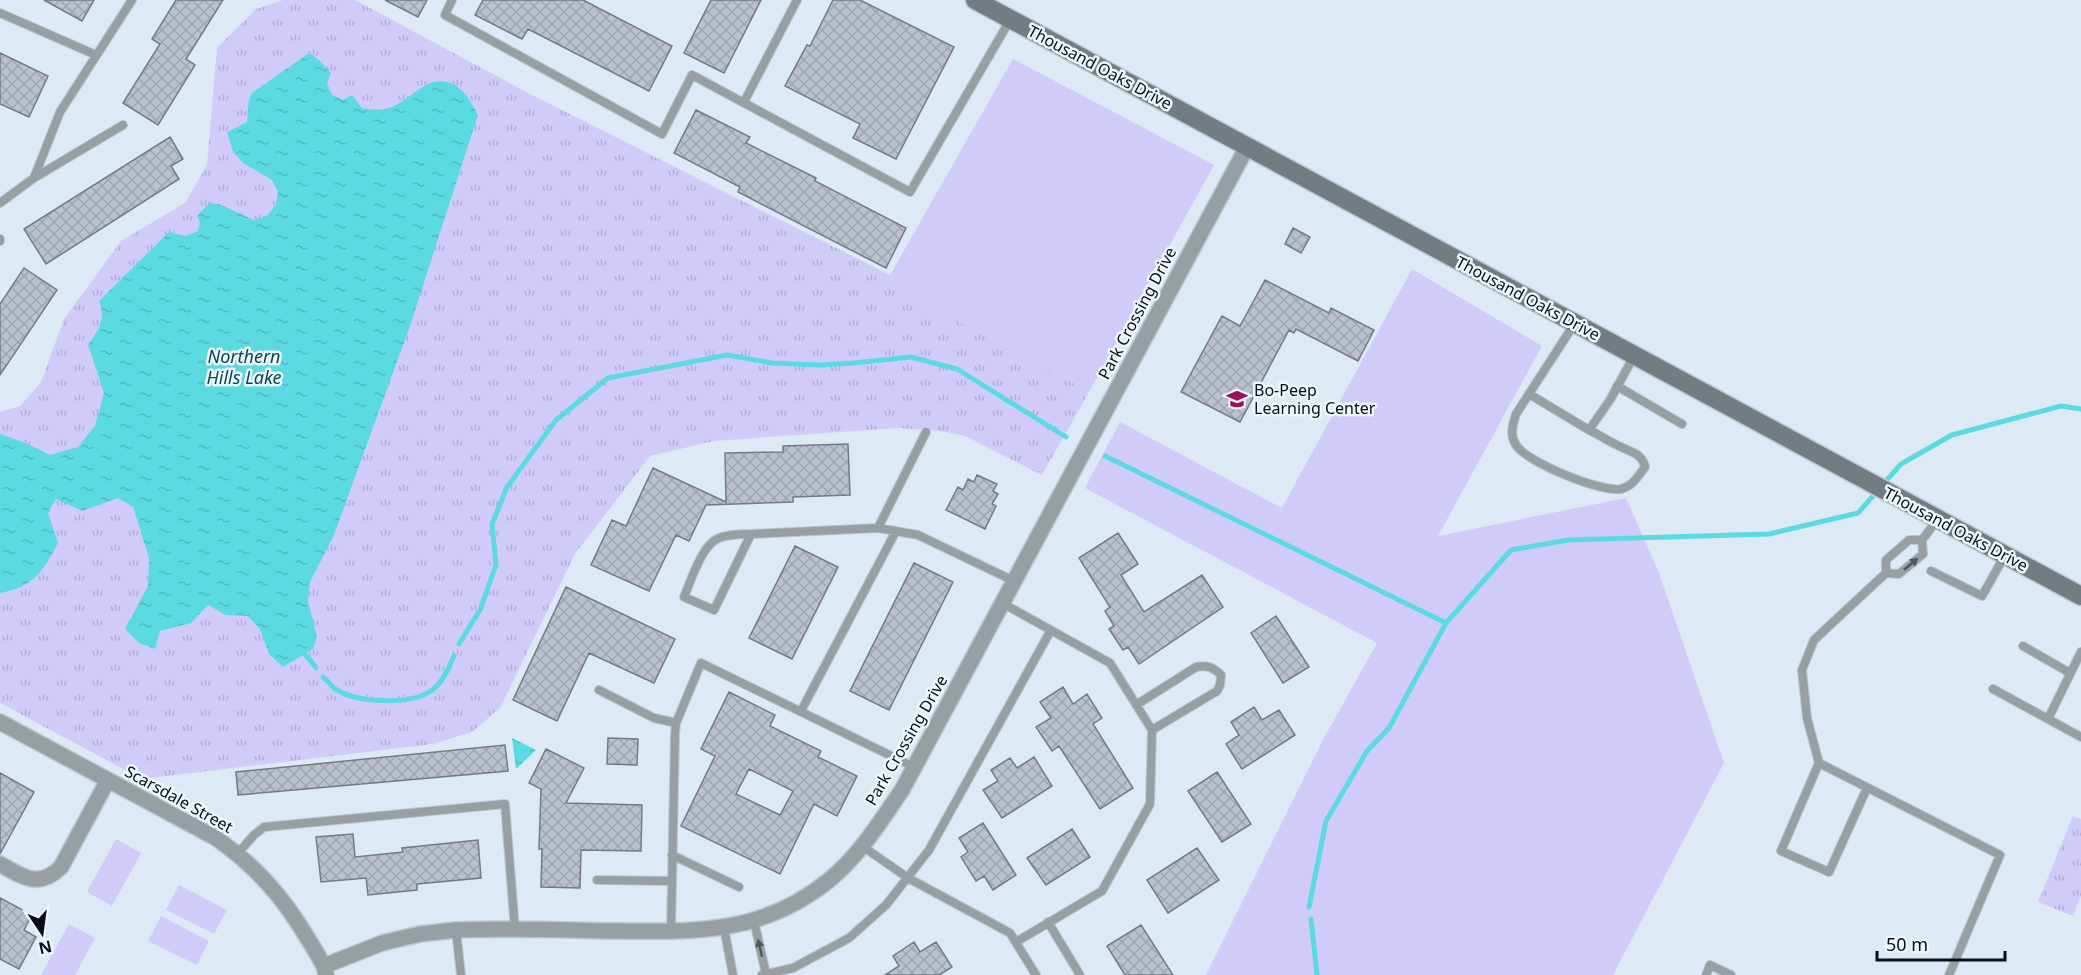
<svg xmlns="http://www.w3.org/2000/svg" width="2081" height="975" font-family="'Noto Sans',sans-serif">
<defs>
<pattern id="park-tufts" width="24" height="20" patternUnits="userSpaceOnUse" patternTransform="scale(1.5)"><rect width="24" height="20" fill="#d1cbfa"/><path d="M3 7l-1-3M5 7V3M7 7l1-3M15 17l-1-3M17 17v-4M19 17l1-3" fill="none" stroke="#b2add5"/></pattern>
<pattern id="water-ripples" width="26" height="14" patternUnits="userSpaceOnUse" patternTransform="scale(1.5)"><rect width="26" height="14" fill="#5bdae2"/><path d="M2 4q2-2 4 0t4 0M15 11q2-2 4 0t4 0" fill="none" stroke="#4ebac1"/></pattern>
<pattern id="building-cross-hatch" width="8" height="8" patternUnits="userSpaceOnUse" patternTransform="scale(1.5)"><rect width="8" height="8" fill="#bbc0ce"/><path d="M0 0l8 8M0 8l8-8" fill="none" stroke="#9fa4b0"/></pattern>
</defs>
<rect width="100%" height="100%" fill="#dde9f5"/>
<path fill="#d1cbfa" d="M1013 59 1214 165 1089 392 1010 348 902 292 890 275Z
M1412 269 1542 346 1438 536 1626 498 1659 573 1724 763 1613 975H1206L1325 736 1377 643 1085 488 1120 422 1282 508Z
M116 839 141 853 112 906 87 892Z
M179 885 227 910 214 934 166 910Z
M161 916 209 941 197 965 148 941Z
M69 924 95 938 75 975H41Z"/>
<path fill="url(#park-tufts)" d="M283 0H355L530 94 890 275 902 292 1010 348 1089 392 1042 475 965 436 941 431 897 428 714 441 650 456 575 554 500 708 472 732 433 744 142 779 0 703V412L20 406 41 382 64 319 121 241 185 203 207 165 217 48 256 9Z
M2073 816 2081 819V896L2073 916 2038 902Z"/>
<path fill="url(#water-ripples)" d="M309 53 319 60 331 73 327 83 332 95 343 100 352 95 362 108C373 110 384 111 394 106 406 101 422 84 434 82 457 77 469 97 478 115L410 326 334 535 310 582 308 601 317 637 313 649 283 667 269 654 260 629 248 616 226 615 208 605 191 623 160 631 155 649 139 643 125 629 148 586 149 558 133 507 118 498 82 511 56 499 48 513 58 543C43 572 33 587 0 593V434L28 444 50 455 78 447 95 426 104 393 88 345C99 328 106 321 99 301L169 232 186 236 198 231 200 222 197 216 209 203 219 204 254 220 268 215 276 204 278 192 272 180 243 163 233 152 227 132 247 122C249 111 246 103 252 93Z
M512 738 536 750 516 769Z"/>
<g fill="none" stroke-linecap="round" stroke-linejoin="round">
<path stroke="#5bdae2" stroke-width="5" d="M1105 456 1446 623
M459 644 480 610 496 565 492 524 507 487 556 420 608 378 727 355 772 363 820 365 854 363 911 357 957 369 1066 437
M302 650 316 668
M323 677C328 681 332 687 337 690 359 703 410 705 431 691 442 684 449 668 454 656
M1309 907 1326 821 1367 751 1389 728 1446 623 1511 550 1568 540 1769 534 1858 513 1901 464 1952 435 2061 406 2081 409
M1311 919 1317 975"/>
</g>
<path fill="url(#building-cross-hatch)" stroke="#747986" stroke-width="1.5" fill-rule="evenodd" d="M44 0H94L82 21Z
M176 0H223L186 59 195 65 158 125 123 103 160 44 152 39Z
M385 0H427L418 17Z
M483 0H583L672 46 649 91 528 29 522 39 475 15Z
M711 0H761L724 73 684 53Z
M833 0H860L954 47 896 159 853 138 860 124 785 86 807 45 810 46Z
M0 53 48 76 29 117 0 104Z
M696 110 750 137 746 143 816 178 815 181 906 228 886 268 738 192 740 187 674 153Z
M170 137 183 159 171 166 179 179 46 264 24 229Z
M1293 228 1310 237 1301 253 1285 244Z
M24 268 57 290 0 375V304Z
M1265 280 1329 313 1331 308 1374 330 1358 361 1296 329 1294 333 1289 330 1240 422 1181 392 1222 316 1240 326Z
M848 444 850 495 793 497V502L706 505 689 541 676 535 649 591 591 565 612 520 626 526 653 468 726 502 725 453 783 452V446Z
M977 475 997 484 993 491 998 494 992 504 996 506 985 529 946 510 958 487 963 490 968 479 974 482Z
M1118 533 1138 564 1121 575 1144 612 1202 575 1223 607 1139 664 1128 647 1123 650 1109 629 1114 626 1105 611 1110 607 1079 558Z
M795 546 838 567 792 659 749 638Z
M914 563 953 582 889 710 850 691Z
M566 587 675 639 654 683 589 653 557 721 513 700Z
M1276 616 1309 667 1283 683 1251 633Z
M1063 687 1073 704 1087 694 1102 718 1093 724 1133 788 1100 809 1059 746 1052 751 1036 727 1051 718 1040 702Z
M729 692 775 715 770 726 821 751 818 757 857 776 837 816 814 804 780 874 681 826 715 756 701 749ZM749 769 793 791 780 815 736 794Z
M1254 707 1262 720 1279 710 1295 735 1242 769 1226 744 1239 735 1231 722Z
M608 738 638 739 637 765 607 764Z
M505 745 508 771 238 795 236 772Z
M546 749 584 768 566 803 642 805 641 851 581 850 580 888 541 887 542 849H539L541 789 529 783Z
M1034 757 1052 786 1002 818 983 790 998 781 991 770 1010 758 1017 768Z
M1217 772 1251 824 1222 842 1188 791Z
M0 773 34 792 0 854Z
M983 823 1016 875 993 890 984 876 976 881 961 857 968 852 959 838Z
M1072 829 1090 857 1046 885 1027 858Z
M353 834 355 857 403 852 402 848 478 840 481 878 417 884V890L368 895 366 878 321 882 316 837Z
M1197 848 1219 880 1168 913 1147 880Z
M0 898 32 915 24 930 36 937 19 969 0 959Z
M1141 925 1173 975H1125L1107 946Z
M914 942 920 952 936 942 952 967 939 975H885L899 966 893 956Z"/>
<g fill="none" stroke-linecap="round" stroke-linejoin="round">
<defs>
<path id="service" d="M452 0 445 15 662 134 692 75 910 192 1010 20
M0 13 96 55
M744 102 797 0
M34 178 60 112 132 0
M0 203 34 178 123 125
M0 239V241
M1575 323 1516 414C1513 425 1509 434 1516 445 1526 462 1602 493 1621 489 1633 486 1638 476 1645 467 1642 452 1627 451 1615 444 1606 440 1598 434 1589 430L1610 400 1634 356
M1617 386 1682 424
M1529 394 1589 430
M1938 519 1922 540 1923 554 1899 574 1886 573 1814 640 1802 670 1807 718 1819 763 2000 855 1949 975
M878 528 926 432
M751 534C741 534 729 534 719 538 702 544 691 581 684 597L714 610 751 534 878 528 918 535 1014 581
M1931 571 1982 596 2005 555
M1886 573V560L1909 540H1922
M1002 603 1110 663 1152 730 1150 804 1102 891 1016 942
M2023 646 2070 673
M1993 689 2048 719 2081 652
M599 690 654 718 676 723
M1136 705 1196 667C1207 665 1213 667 1221 675L1220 685 1217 691 1152 730
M801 711 896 531
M2048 719 2081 737
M1819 763 1781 851 1829 872 1867 788
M862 846 908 878 1010 933 1036 975
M238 853 254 835 264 827 505 804 515 930
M672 855 739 887
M597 880 672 881
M754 921 766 974
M1048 922 1080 975
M724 928 733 975
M456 930 461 975
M671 932 675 734 676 723 701 663 914 767
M762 975 793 968 849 938 886 905 929 850 1051 630
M1706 975 1710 965 1731 975"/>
<path id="minor" d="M0 722 216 838C268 875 293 911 324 966L326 974
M0 864C23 877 39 889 61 867L108 780
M324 966 382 943 420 934 456 930C508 928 560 930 611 931 692 932 761 935 828 881 859 856 880 822 902 790L1247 147"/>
<path id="secondary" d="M975 0 2081 596"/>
</defs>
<use href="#service" stroke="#bbc6d1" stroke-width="10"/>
<use href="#minor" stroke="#bbc6d1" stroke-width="18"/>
<use href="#secondary" stroke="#bbc6d1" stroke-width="21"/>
<use href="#service" stroke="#989fa2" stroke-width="8"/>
<use href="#minor" stroke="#989fa2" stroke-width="15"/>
<use href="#secondary" stroke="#727c81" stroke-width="18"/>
</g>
<defs><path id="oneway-solid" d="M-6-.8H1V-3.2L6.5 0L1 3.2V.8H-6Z" transform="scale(1.5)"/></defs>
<g fill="#51565a">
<use href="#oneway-solid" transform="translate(1911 564) rotate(-40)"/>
<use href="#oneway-solid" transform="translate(760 948) rotate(-103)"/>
</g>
<defs>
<symbol id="school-bare" viewBox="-9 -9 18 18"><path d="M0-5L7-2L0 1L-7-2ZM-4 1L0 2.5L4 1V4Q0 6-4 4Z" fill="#9e0e59" stroke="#eef6fd" stroke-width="2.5" paint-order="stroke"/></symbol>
</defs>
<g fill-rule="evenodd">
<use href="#school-bare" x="1222" y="384" width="30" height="30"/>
</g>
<g text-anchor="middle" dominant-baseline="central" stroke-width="5" stroke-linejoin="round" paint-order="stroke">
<g font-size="16" fill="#0a0e12" stroke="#eef6fd">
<text transform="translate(1100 67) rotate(28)">Thousand Oaks Drive</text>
<text transform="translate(1528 298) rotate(28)">Thousand Oaks Drive</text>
<text transform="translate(1137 313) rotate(-62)">Park Crossing Drive</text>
<text transform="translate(1956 529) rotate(28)">Thousand Oaks Drive</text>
<text transform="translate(906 740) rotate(-60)">Park Crossing Drive</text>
<text transform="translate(179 799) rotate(29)">Scarsdale Street</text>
</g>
<g font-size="16" fill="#0a0e12" stroke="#eef6fd" text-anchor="start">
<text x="1254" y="390">Bo-Peep<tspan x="1254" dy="18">Learning Center</tspan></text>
</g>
<g font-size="18" font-style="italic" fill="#0a4549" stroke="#eef6fd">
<text x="244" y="356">Northern<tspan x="244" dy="21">Hills Lake</tspan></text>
</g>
</g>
<g transform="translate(42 933) rotate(167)" stroke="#eef6fd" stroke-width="4.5" paint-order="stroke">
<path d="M0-4.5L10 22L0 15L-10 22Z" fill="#0a0e12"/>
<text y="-9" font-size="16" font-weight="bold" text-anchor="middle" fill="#0a0e12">N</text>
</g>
<path d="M1877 951v9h128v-9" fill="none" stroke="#0a0e12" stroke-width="3"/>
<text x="1886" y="951" font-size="18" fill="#0a0e12" stroke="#eef6fd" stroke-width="4.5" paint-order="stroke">50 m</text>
</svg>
